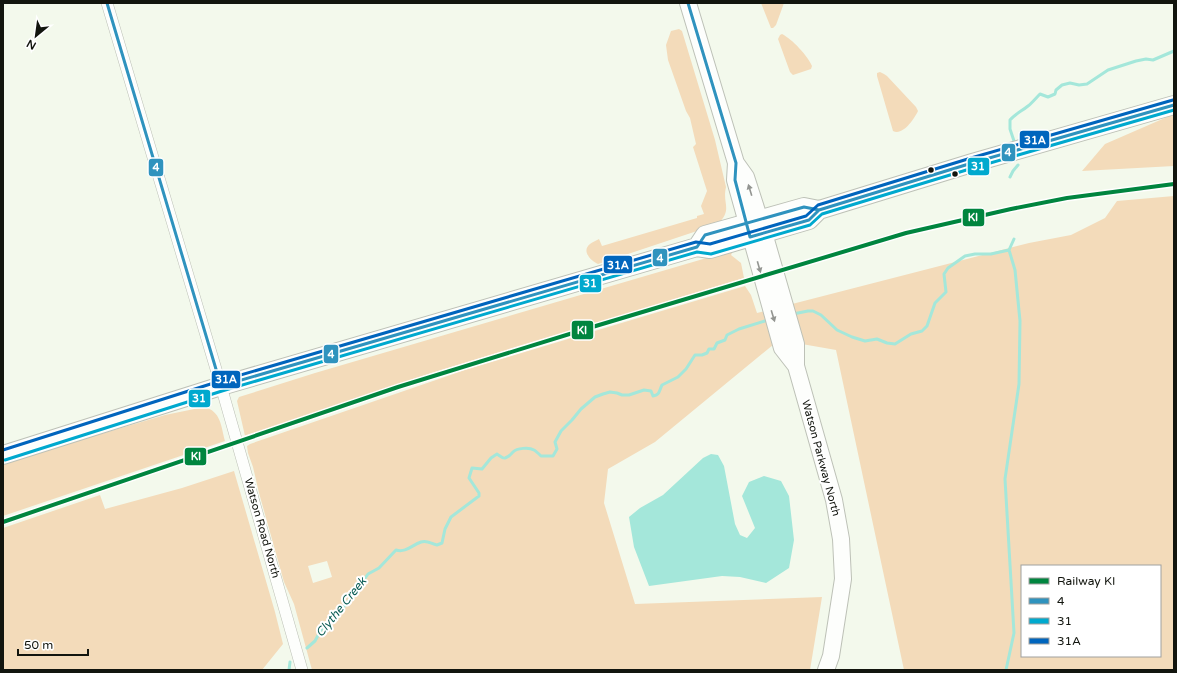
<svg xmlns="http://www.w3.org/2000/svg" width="1177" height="673" font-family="'Varela Round',sans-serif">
<rect width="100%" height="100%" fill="#f3f9ec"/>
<path fill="#f3dbba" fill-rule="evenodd" d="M761 3H784L776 25 773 28H771Z
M679 29 682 31 715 140 726 187C722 204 733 209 718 224L598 264C591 261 581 251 590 244 592 242 596 241 599 239L602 246 697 218V216L704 214 701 206 707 191 693 147 696 144 690 118 686 111 668 60 666 45 671 31Z
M782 34C792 39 808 56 812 66L811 69 793 75 790 72 778 39 780 35Z
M880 72 884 74 887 76 916 107 918 111C914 119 903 136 893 131L877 76V73Z
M1174 114V166L1082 171 1105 144Z
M1174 196V670H904L836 350 779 340 655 442 608 469 604 503 635 604 822 597 810 670H312L294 604 284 582 259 493 253 467 248 453 247 446 250 444 465 370 745 286 751 295 757 313 1029 243 1071 235 1105 218 1117 201ZM327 561 332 577 313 583 308 566ZM1022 566H1160V656H1022Z
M727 252 732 253 731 255 741 263 744 278 431 373 245 436 237 401 239 397 315 373Z
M204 407C221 411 221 426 225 441L3 516V463L165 415Z
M234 471 275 612 283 644 262 670H3V528L100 495 105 509 182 488Z"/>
<path fill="#a4e7da" d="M711 454 718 455 724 466 735 524 740 535 747 538 755 528 742 496 749 482 764 476 781 481 789 496 794 540 789 568 766 583 740 577 722 576 649 586 634 547 629 517 640 508 663 495 703 458Z"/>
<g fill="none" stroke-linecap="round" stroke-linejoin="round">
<path stroke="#a4e7da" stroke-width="3" d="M1014 141 1010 129V120C1015 114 1022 111 1028 106 1032 103 1036 98 1040 94L1048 97 1055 94 1056 90 1062 85 1070 83 1079 85 1087 84 1108 70 1136 61 1146 59 1153 60 1174 51
M1010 177 1013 171 1018 165
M793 314 808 311H813L821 315 837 330 852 337 865 341 877 339 887 343 895 344 911 334 922 331 927 326 935 303 946 292 944 274 948 268 965 256 975 254H991L1009 250 1014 239
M307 648 315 641 321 630 332 618 337 615 351 598 368 574 379 568 396 550C406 553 412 545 421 542 428 540 431 544 437 545L442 543 445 529 451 517 479 496V493L469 478 472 468 482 469 491 458 497 454C500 456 503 459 505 458 509 457 511 454 513 452 517 448 529 447 534 450 536 451 539 454 541 456H553L557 449 555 442 561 431 572 420 581 409 595 397 603 394 610 392 617 393 622 395H629L644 390 651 391 653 396C660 395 659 391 662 385L678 377 686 369 695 355H702L707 353 709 349H714L717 343 725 340 727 335 739 329 768 320
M289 670 290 662
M1006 670 1014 633 1005 479 1019 384 1020 321 1015 270 1009 250"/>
<defs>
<path id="street" d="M107 3 221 386 302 670"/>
<path id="secondary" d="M688 3 736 163 746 177 764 233 796 344V366L834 500 841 539 843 579 831 656 826 670
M736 163 735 180 782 348 796 366"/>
<path id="primary" d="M697 247 705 235 804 207 819 210
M3 455 221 386 697 247 710 249 809 220 819 210 972 163 1174 105"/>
</defs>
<use href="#street" stroke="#bdc1b7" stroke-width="12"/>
<use href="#secondary" stroke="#bdc1b7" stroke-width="18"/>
<use href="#primary" stroke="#bdc1b7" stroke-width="20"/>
<use href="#street" stroke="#fdfefc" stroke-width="11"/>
<use href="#secondary" stroke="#fdfefc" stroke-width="16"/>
<use href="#primary" stroke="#fdfefc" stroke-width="18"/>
<defs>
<path id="bus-1" d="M107 3 221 386 697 247 705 235 804 207 819 210
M688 3 736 163 735 180 750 237 809 220 819 210 972 163 1174 105"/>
<path id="bus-2" d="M5 460 222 391 697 252 711 254 810 225 822 214 973 168 1174 110"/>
<path id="bus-3" d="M3 450 220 381 696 242 710 244 806 216 818 205 971 158 1173 100"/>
</defs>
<use href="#bus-1" stroke="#fff" stroke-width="6"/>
<use href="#bus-2" stroke="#fff" stroke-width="6"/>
<use href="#bus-3" stroke="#fff" stroke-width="6"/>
<use href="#bus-1" stroke="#2f93be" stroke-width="3"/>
<use href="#bus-2" stroke="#00a9ce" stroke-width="3"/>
<use href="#bus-3" stroke="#0065bd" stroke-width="3"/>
<defs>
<path id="rail-1" d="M3 522 398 387 589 328 906 233 1011 209 1067 198 1174 184"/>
</defs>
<use href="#rail-1" stroke="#fff" stroke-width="7"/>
<use href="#rail-1" stroke="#00853f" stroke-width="4"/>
</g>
<defs><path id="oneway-solid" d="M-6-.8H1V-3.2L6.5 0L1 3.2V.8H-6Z"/></defs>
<g fill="#939591">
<use href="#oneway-solid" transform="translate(750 190) rotate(-107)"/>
<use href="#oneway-solid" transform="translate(759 267) rotate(74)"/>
<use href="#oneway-solid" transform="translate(773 316) rotate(73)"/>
</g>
<g fill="#12150e" stroke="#fff" stroke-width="1.5">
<circle cx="931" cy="170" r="3.5"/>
<circle cx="955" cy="174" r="3.5"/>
</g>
<g text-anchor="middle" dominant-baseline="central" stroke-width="4" stroke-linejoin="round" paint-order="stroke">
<g font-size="11" fill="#12150e" stroke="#fff">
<text transform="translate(821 458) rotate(75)">Watson Parkway North</text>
<text transform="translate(262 528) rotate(74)">Watson Road North</text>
</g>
<g font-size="12" font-style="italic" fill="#0a5c54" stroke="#fff">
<text transform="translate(341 607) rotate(-51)">Clythe Creek</text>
</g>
</g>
<g stroke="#fff" stroke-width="1.5">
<rect x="1019" y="130" width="31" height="19" rx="4" fill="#0065bd"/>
<rect x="1001" y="143" width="15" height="19" rx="4" fill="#2f93be"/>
<rect x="967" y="157" width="23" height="19" rx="4" fill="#00a9ce"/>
<rect x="148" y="158" width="16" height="19" rx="4" fill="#2f93be"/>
<rect x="962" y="208" width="23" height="19" rx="4" fill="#00853f"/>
<rect x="652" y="248" width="16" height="19" rx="4" fill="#2f93be"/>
<rect x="603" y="255" width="30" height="19" rx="4" fill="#0065bd"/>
<rect x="579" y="274" width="23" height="19" rx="4" fill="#00a9ce"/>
<rect x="571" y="320" width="23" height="20" rx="4" fill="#00853f"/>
<rect x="323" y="344" width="16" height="20" rx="4" fill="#2f93be"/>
<rect x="211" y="370" width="30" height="19" rx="4" fill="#0065bd"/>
<rect x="188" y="389" width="23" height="19" rx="4" fill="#00a9ce"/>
<rect x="184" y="447" width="23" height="19" rx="4" fill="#00853f"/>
</g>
<g font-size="11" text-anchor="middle" font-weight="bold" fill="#fff">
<text x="1035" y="144">31A</text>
<text x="1008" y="156">4</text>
<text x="978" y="170">31</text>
<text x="156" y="171">4</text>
<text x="973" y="221">KI</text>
<text x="660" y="262">4</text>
<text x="618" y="269">31A</text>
<text x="590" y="287">31</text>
<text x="582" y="334">KI</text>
<text x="331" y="358">4</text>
<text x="226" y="383">31A</text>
<text x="199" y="402">31</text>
<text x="196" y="460">KI</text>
</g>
<rect width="1177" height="673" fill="none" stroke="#12150e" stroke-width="8"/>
<rect x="1021" y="565" width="140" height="92" fill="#ffffff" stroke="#a0a19f"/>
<rect x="1029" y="578" width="20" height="6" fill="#00853f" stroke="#a0a19f"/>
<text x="1057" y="585" font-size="12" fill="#12150e">Railway KI</text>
<rect x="1029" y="598" width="20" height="6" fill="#2f93be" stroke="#a0a19f"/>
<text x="1057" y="605" font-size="12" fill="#12150e">4</text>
<rect x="1029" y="618" width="20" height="6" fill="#00a9ce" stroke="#a0a19f"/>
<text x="1057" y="625" font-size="12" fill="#12150e">31</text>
<rect x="1029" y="638" width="20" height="6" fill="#0065bd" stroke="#a0a19f"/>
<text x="1057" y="645" font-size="12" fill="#12150e">31A</text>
<g transform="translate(36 36) rotate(209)" stroke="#ffffff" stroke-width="3" paint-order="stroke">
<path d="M0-3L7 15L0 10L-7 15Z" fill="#12150e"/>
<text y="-6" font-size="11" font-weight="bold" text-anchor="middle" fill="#12150e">N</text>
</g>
<path d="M18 649v6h70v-6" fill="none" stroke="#12150e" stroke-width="2"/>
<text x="24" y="649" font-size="12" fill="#12150e" stroke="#ffffff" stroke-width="3" paint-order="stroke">50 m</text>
</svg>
